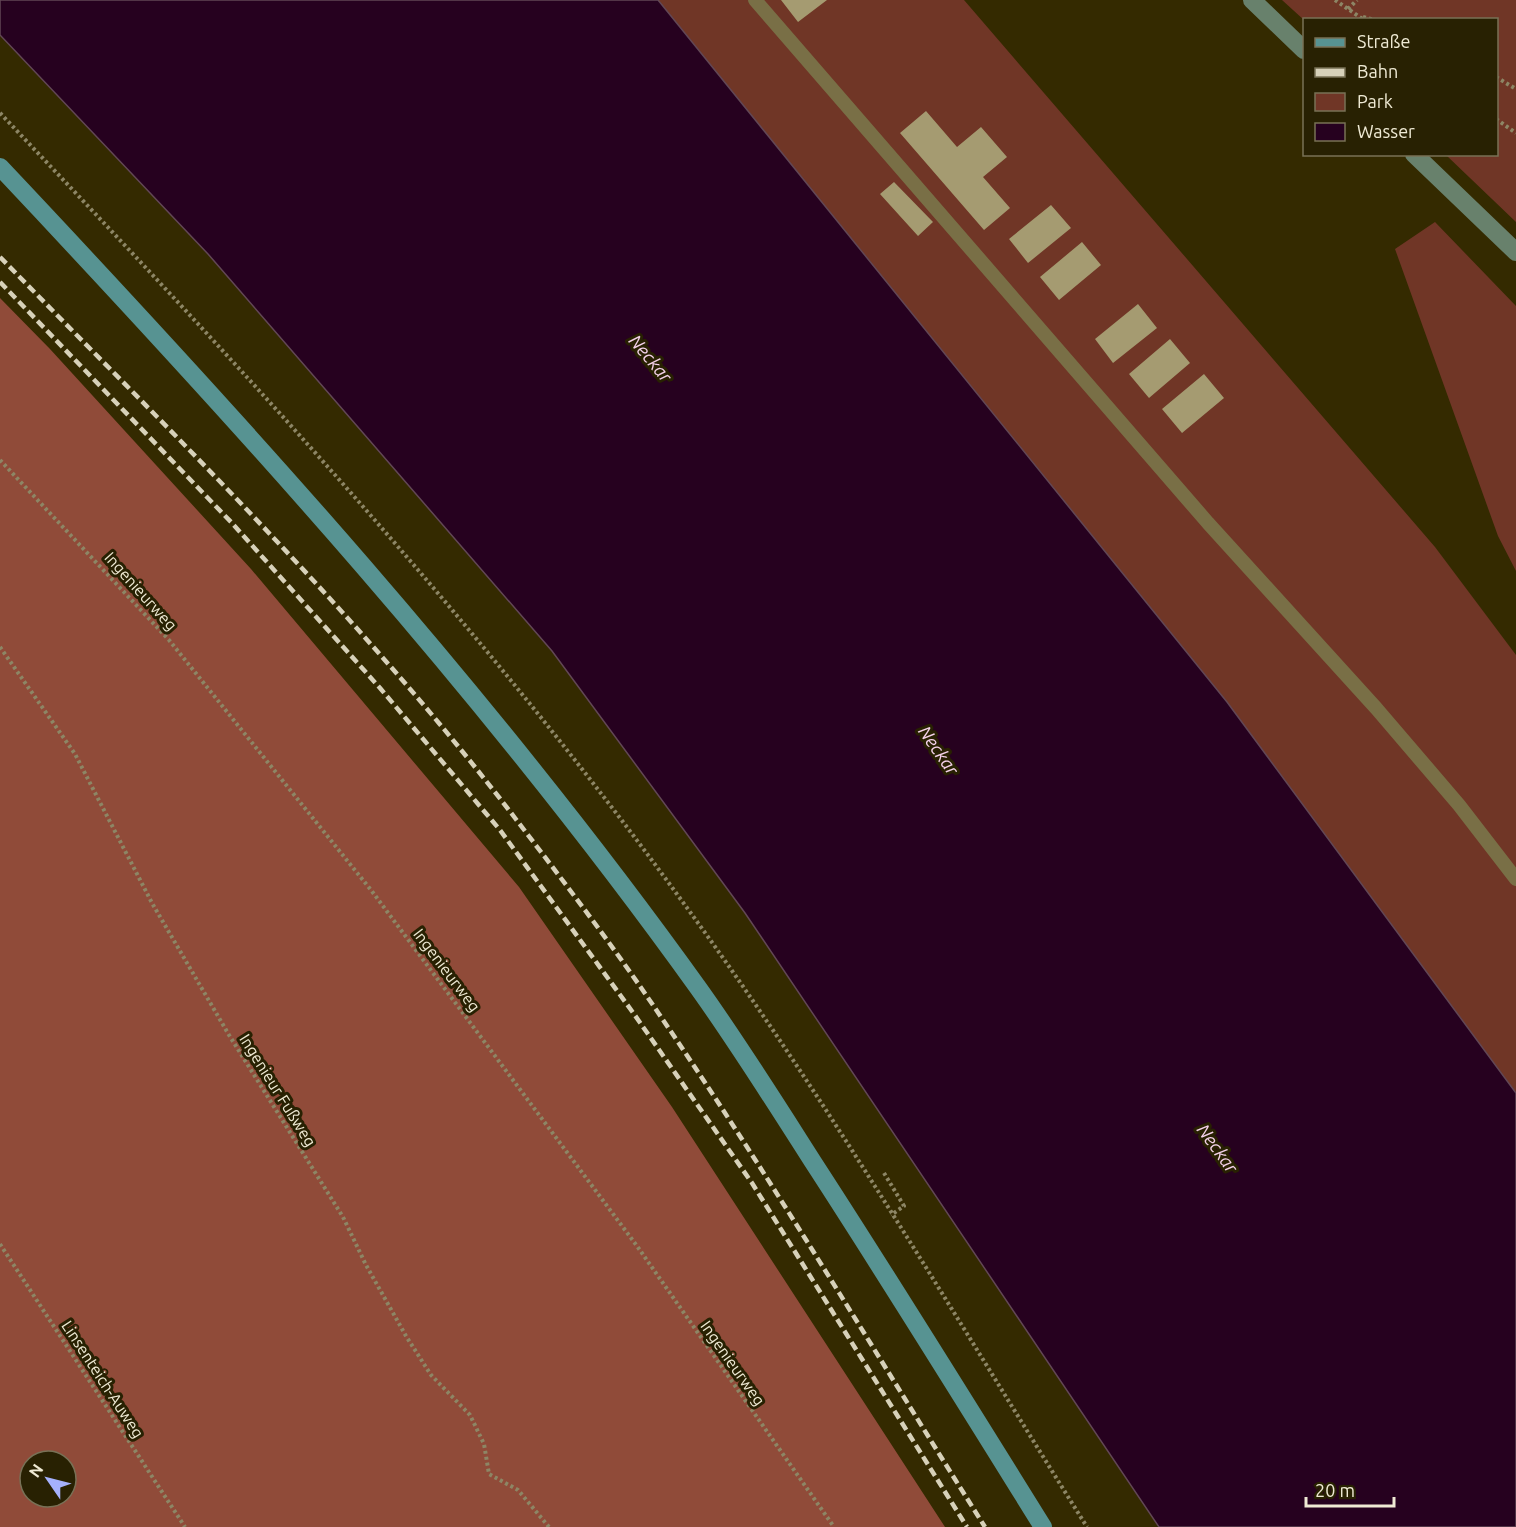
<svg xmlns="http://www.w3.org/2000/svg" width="1516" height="1527" font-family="Ubuntu,sans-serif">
<rect width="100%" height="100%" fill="#342a00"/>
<path fill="#703626" d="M658 0H964L1435 547 1516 655V1093L1227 702Z
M1282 0H1516V222L1446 155 1496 154V20H1304Z
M1435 222 1516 306V571L1498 536 1395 249Z"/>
<path fill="#904b39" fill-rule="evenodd" d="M0 298 50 349 251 569 519 887 672 1107 945 1527H0ZM30 1461H66V1497H30Z"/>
<path fill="#26011f" stroke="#624755" stroke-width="1.5" d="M0 0H658L1227 702 1516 1093V1527H1159L745 913 552 651 208 254 0 35Z"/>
<path fill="#a59b71" d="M781 0H827L798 22Z
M926 111 957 147 981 127 1007 157 983 177 1010 208 984 230 900 133Z
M894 182 933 222 918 236 880 194Z
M1051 205 1071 228 1028 263 1009 239Z
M1082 242 1101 265 1059 300 1040 277Z
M1138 304 1157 328 1113 363 1095 339Z
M1170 339 1190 363 1149 398 1129 374Z
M1204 374 1224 398 1182 433 1162 409Z"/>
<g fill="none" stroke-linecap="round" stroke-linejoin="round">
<path stroke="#8d8665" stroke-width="4" stroke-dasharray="3 3" stroke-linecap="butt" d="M1335 0 1364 20
M1348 9 1357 0
M1363 17 1375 20
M1496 77 1516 89
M0 113C239 365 477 620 682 901 829 1101 955 1317 1087 1527
M1496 119 1516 133
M0 460 169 640 371 890 637 1246 834 1527
M0 647 75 754 152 903 229 1035 343 1217 366 1265 406 1336 431 1375 470 1415 484 1444 489 1474 518 1490 549 1527
M884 1173 904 1206 891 1215
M0 1244 185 1527"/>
<path stroke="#796f46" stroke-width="14" d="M755 0 1208 523 1376 708 1459 805 1516 879"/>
<path stroke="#68816c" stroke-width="18" d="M1252 0 1304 50
M1414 154 1516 252"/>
<path stroke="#579392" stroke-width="18" d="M0 167C247 429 489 696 699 989 739 1045 776 1104 813 1162 891 1282 967 1405 1043 1527"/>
<path stroke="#d7d1b9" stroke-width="4.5" stroke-dasharray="9 4.5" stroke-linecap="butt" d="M0 257C177 438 361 617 515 818 564 882 614 947 659 1014 773 1181 877 1356 985 1527
M0 282 231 522 380 688 500 830 634 1014 752 1183 967 1527"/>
</g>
<g text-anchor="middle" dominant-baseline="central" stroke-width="6" stroke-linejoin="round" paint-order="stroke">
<g font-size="16" fill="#efead4" stroke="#282102">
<text transform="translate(141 591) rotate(48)">Ingenieurweg</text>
<text transform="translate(447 970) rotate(53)">Ingenieurweg</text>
<text transform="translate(278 1090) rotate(58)">Ingenieur Fußweg</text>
<text transform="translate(733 1363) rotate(55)">Ingenieurweg</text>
<text transform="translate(103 1379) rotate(57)">Linsenteich-Auweg</text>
</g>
<g font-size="18" font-style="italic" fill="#f5d2eb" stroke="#282102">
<text transform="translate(651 358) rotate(50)">Neckar</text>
<text transform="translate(939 750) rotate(55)">Neckar</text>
<text transform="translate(1218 1148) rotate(54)">Neckar</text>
</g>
</g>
<rect x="1303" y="18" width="195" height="138" fill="#282102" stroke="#787156" stroke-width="1.5"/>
<rect x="1315" y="38" width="30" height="9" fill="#579392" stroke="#787156" stroke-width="1.5"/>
<text x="1357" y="48" font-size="18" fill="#efead4">Straße</text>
<rect x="1315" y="68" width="30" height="9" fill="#d7d1b9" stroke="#787156" stroke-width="1.5"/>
<text x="1357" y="78" font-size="18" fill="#efead4">Bahn</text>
<rect x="1315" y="93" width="30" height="18" fill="#703626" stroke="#787156" stroke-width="1.5"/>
<text x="1357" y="108" font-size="18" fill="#efead4">Park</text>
<rect x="1315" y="123" width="30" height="18" fill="#26011f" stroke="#787156" stroke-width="1.5"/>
<text x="1357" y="138" font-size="18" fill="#efead4">Wasser</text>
<g transform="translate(48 1479) rotate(305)"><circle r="28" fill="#282102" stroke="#787156" stroke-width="1.5"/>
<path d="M0-4.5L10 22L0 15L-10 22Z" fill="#a5b1fc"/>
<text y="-9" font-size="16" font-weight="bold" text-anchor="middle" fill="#efead4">N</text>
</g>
<path d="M1306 1497v9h88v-9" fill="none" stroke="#efead4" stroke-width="3"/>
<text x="1315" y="1497" font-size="18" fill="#efead4" stroke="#282102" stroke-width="4.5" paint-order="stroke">20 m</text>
</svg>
